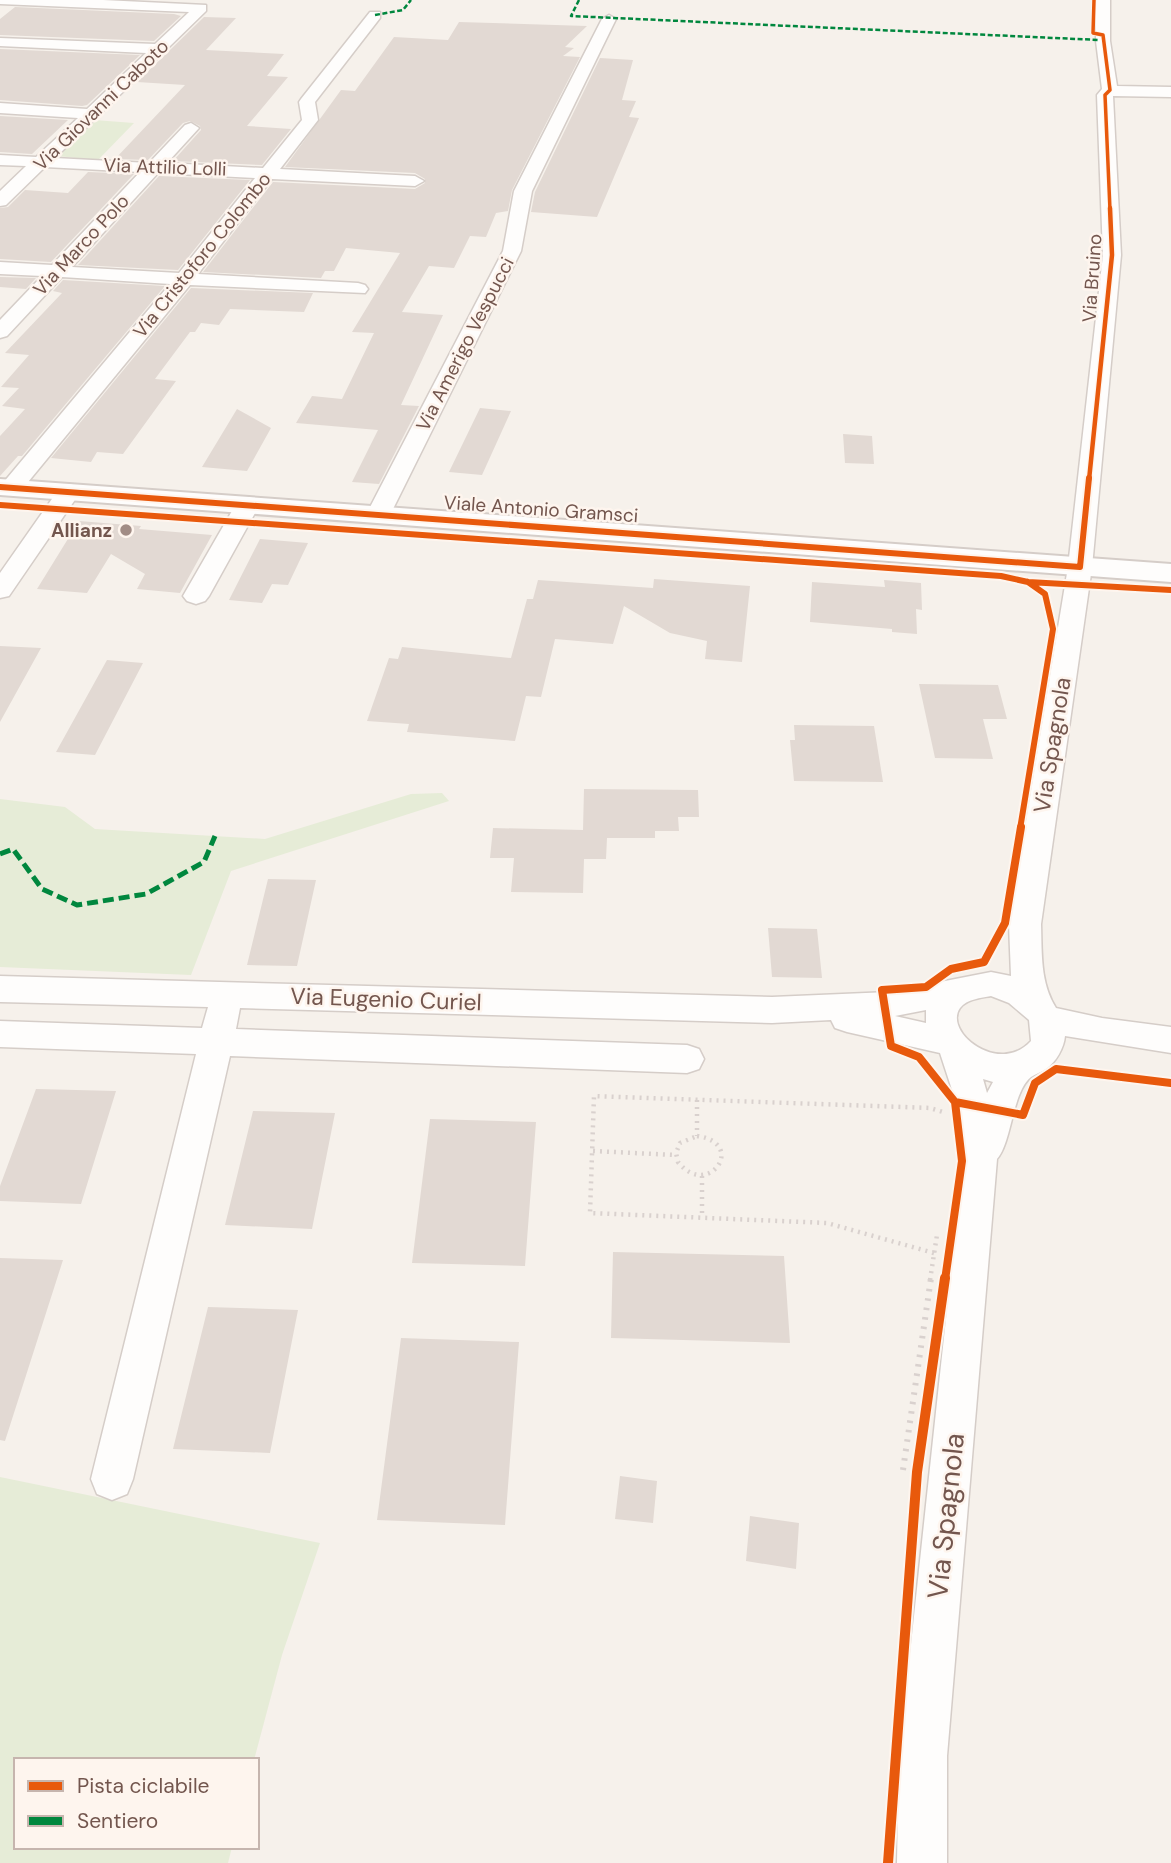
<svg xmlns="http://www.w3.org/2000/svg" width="1171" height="1863" font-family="'DM Sans',sans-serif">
<rect width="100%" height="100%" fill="#f6f1eb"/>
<path fill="#e6ecd7" d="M94 120 134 123 98 160 57 156Z
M442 793 449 801 231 871 191 975 0 967V799L65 807 95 829 265 839 411 794Z
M0 1477 320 1543 282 1655 254 1760H16V1847H232L228 1863H0Z"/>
<path fill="#e2d9d3" d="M15 7 174 14 181 16 154 41 0 35V19Z
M204 17 236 18 206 50 284 54 267 76 288 77 247 126 291 129 262 165 173 161 201 130 200 126 190 121 183 123 148 160 115 159 185 85 137 82Z
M459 22 587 26 565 47 574 48 563 56 580 57 512 190 508 211 496 213 486 237 470 236 454 268 429 266 402 312 443 315 401 405 419 406 379 484 352 482 378 430 296 423 312 396 342 399 374 333 352 332 400 253 346 248 334 271H325L321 278 203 272 273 182 415 189 425 183V179L415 173 285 167 341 90 355 91 394 37 448 40Z
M0 49 140 55 87 105 82 106 0 100Z
M600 58 633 60 622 100 636 101 629 117 639 118 597 217 531 212 535 192Z
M0 116 68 120 32 154 0 152Z
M88 172 134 174 51 262 0 259V208L8 207 25 190 68 193Z
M159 176 250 180 178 270 78 265Z
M0 277 36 278 26 289 0 287Z
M63 280 165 286 22 456H18L0 476V436L25 409 2 406 19 388 1 387 29 355 5 353 62 293 53 291Z
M191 288 313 293 304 312 230 309 219 325 201 323 195 332H190L155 379 176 381 123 454 97 452 91 462 51 458Z
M480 408 511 411 482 475 449 472Z
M237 409 271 428 247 471 202 467Z
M843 434 872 436 874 464 845 463Z
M79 521 141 526 139 529 212 535 180 593 137 589 145 574 111 554 87 593 37 589Z
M260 539 308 543 288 585 272 584 262 603 229 600Z
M654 579 750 586 742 662 705 659 707 641 670 633 624 606 613 644 555 639 541 697 526 696 515 741 407 732 409 724 367 721 389 658 398 659 402 647 511 658 527 599H533L538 580 653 588Z
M884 580 921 583 922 610 916 609 917 634 892 632V629L810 622 812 582 885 587Z
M0 646 41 648 0 722Z
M107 660 143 663 95 755 56 752Z
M919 684 998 685 1007 719H983L993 759 935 758Z
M794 725 874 726 883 782 794 781 790 740H795Z
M584 789 698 790 699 817H678L679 831H655V838H607L606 859H584L583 893 511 892 514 858H490L493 828 583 830Z
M268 879 316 880 297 966 247 965Z
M768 928 817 929 822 978 772 977Z
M36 1089 116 1091 81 1204 0 1201V1186Z
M253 1111 335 1113 312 1229 225 1225Z
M430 1119 536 1122 525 1266 412 1263Z
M613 1252 784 1256 790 1343 611 1338Z
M0 1258 63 1260 5 1441 0 1440Z
M208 1307 298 1310 270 1453 173 1449Z
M401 1338 519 1342 505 1525 377 1520Z
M620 1476 657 1481 653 1523 615 1519Z
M750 1516 799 1523 796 1569 746 1561Z"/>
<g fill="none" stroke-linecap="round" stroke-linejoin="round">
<defs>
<path id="minor" d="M0 0H103L206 5V11L55 158 149 163 185 125 191 123 199 128 167 163 263 168 302 120 299 102 301 99 370 12H380V18L315 102 318 120 280 169 415 176 424 181 415 186 272 179 198 274 358 283 365 285 368 289 365 293 190 285 19 493H3L0 489 3 483 170 284 62 277 7 336 0 338V320L42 276 0 274V262L52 265 140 172 45 167 6 205 0 206V191L26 166 0 165V155L36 157 78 118 0 113V103L87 109 146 53 0 46V38L155 44 189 12 0 4ZM158 173 255 178 179 273 72 267Z
M1096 0H1110V41L1117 86 1171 87V97L1113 96 1121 255 1092 567 1041 924C1042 954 1040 982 1056 1008L1102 1018 1171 1027V1053L1065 1036C1064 1048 1056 1062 1046 1069 1042 1072 1035 1074 1031 1077 1012 1092 1012 1142 997 1159L947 1756V1863H897L899 1756 962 1170 957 1105 940 1053 847 1032 835 1028 831 1020 772 1023 240 1008 236 1029 687 1045 699 1049 704 1059 699 1069 687 1073 230 1056 133 1479 127 1494 112 1500 97 1494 91 1479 196 1054 0 1047V1021L202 1028 208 1007 0 1002V976L772 997 889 992 991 972 1011 976 1009 924 1068 567 1103 255 1097 95 1102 89 1096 41ZM991 996 1009 1003 1029 1020 1031 1041C999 1076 943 1032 960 1008 967 999 981 998 991 996ZM926 1010V1023L895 1016ZM983 1079 993 1082 987 1093Z
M609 15 616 19 532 191 521 251 391 513 387 518H371L367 513 503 251 514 191 602 19Z
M69 484 77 486 81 491 9 596 0 598V573L61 486Z
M248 497 256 499 260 504 209 596 205 601 196 604 187 601 183 596 236 504 240 499Z"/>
<path id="tertiary" d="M0 479 1171 564V582L0 495Z"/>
</defs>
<use href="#minor" stroke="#d5cdc8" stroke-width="3"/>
<use href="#tertiary" stroke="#d5cdc8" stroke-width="4"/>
<path stroke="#d9d1ce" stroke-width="4.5" stroke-dasharray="2 5" stroke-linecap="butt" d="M697 1100V1136
M697 1136C748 1143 708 1200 678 1162L676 1153 680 1143Z
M593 1151 675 1155
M702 1176V1217
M934 1253 827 1223 590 1213 594 1096 930 1108 943 1112
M930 1280 937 1235"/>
<path stroke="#d9d1ce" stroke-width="6" stroke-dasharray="2.5 7" stroke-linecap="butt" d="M903 1470 931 1278"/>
<use href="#minor" fill="#fefdfc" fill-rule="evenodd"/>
<use href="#tertiary" fill="#fefdfc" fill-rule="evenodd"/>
<path stroke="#00873e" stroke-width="2.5" stroke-dasharray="5 2.5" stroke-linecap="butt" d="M579 0 571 16 1099 40
M375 15 403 10 411 0"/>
<path stroke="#00873e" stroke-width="5" stroke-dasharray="11 5" stroke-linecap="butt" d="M0 854 13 849 42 889 77 905 146 894 204 862 215 836"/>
<defs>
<path id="cycleway-far4" d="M1094 0 1093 33 1103 35 1110 90 1105 95 1110 210"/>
<path id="cycleway-far3" d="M1089 480 1112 255 1110 208"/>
<path id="cycleway-far2" d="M0 487 1080 567 1089 478
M0 505 1001 576 1028 582 1171 590
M1020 829 1053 629 1045 594 1028 582"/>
<path id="cycleway-far1" d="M955 1102 1023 1115 1035 1083 1056 1069 1171 1083
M945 1280 962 1161 955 1102 919 1057 891 1046 882 990 926 987 951 969 984 962 1005 923 1021 827"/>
<path id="cycleway" d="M888 1863 917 1472 945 1278"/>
</defs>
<use href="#cycleway-far4" stroke="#fef5ee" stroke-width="5"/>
<use href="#cycleway-far3" stroke="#fef5ee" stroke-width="7"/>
<use href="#cycleway-far2" stroke="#fef5ee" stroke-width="10"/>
<use href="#cycleway-far1" stroke="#fef5ee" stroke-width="12"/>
<use href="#cycleway" stroke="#fef5ee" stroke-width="14"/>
<use href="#cycleway-far4" stroke="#e8590c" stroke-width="3.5"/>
<use href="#cycleway-far3" stroke="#e8590c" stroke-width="4.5"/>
<use href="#cycleway-far2" stroke="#e8590c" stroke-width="6"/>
<use href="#cycleway-far1" stroke="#e8590c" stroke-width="8"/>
<use href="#cycleway" stroke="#e8590c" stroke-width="10"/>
</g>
<circle fill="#a18c85" stroke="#fef5ee" stroke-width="2.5" cx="126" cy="530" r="7"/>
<g text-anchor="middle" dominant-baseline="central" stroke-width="5" stroke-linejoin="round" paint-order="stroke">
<g font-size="19" fill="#73564e" stroke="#fef5ee">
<text transform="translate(101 105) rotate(-44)">Via Giovanni Caboto</text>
<text transform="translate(165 167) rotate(2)">Via Attilio Lolli</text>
<text transform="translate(81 245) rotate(-47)">Via Marco Polo</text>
<text transform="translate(202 255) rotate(-51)">Via Cristoforo Colombo</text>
<text transform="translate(1092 278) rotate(-86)">Via Bruino</text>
<text transform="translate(465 344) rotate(-63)">Via Amerigo Vespucci</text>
<text transform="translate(541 509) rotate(4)">Viale Antonio Gramsci</text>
</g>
<g font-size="19" font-weight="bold" fill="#73564e" stroke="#fef5ee" text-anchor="end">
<text x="112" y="530">Allianz</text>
</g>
<g font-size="23" fill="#73564e" stroke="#fef5ee">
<text transform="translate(1052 745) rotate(-81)">Via Spagnola</text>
<text transform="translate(386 999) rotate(2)">Via Eugenio Curiel</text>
</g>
<g font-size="28" fill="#73564e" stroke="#fef5ee">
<text transform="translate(946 1516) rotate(-84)">Via Spagnola</text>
</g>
</g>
<rect x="14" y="1758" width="245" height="91" fill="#fef5ee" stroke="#c6b5ae" stroke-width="2"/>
<rect x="28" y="1781" width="35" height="10" fill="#e8590c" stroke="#c6b5ae" stroke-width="2"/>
<text x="77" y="1793" font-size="21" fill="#73564e">Pista ciclabile</text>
<rect x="28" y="1816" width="35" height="10" fill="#00873e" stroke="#c6b5ae" stroke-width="2"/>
<text x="77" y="1828" font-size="21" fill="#73564e">Sentiero</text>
</svg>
